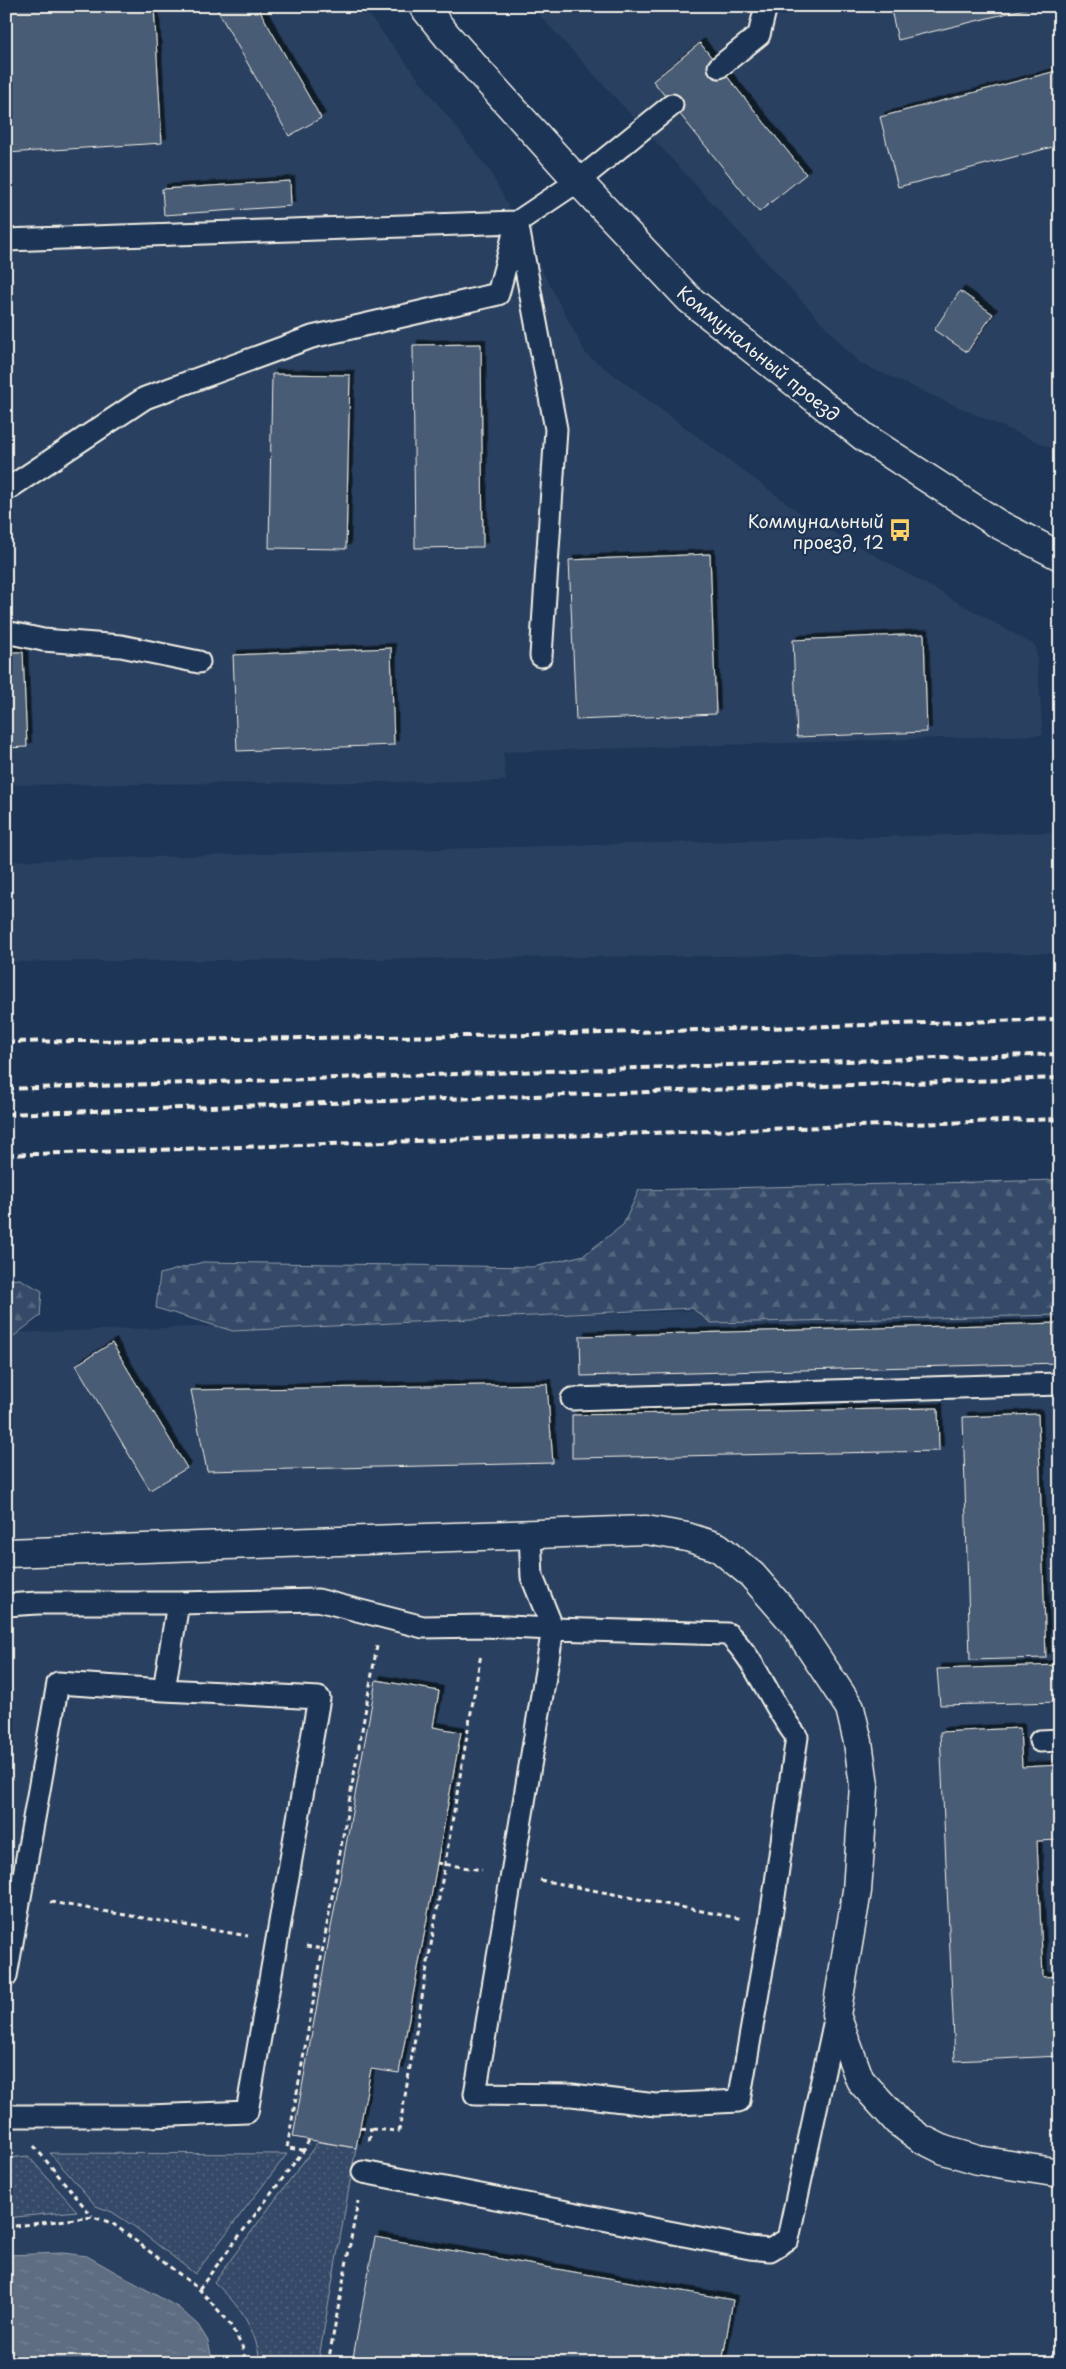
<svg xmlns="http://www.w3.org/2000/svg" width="1066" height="2369" font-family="'Playpen Sans',sans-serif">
<defs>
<pattern id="grass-dots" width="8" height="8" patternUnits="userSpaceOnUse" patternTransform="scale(1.25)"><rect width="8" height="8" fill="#354a67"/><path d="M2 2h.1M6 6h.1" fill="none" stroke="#53657d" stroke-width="1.8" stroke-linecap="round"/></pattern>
<pattern id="forest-firs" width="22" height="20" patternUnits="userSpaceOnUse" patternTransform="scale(1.25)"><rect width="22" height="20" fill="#354a67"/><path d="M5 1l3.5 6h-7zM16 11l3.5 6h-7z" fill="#53657d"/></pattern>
<pattern id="water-ripples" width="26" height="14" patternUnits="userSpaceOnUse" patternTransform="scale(1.25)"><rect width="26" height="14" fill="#5e6d82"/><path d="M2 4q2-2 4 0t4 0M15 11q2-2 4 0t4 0" fill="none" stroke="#768294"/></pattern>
<filter id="shadow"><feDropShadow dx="4.5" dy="-4.5" stdDeviation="0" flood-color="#0009"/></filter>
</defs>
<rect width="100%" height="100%" fill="#1d3557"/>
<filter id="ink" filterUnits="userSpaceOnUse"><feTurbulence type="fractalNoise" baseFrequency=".02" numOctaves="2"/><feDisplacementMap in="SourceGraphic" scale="10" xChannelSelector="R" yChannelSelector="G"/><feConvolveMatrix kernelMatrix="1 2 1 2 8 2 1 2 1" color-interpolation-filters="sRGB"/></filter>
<g filter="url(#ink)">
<path fill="#2a4060" d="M6 6H362L490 171 586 354 803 515 1036 646 1043 735 503 752 506 781 6 785Z
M531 6H1060V452L859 363Z
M1060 832V953L6 962V861Z
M1060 1299V2363H6V1333Z"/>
<path fill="url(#grass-dots)" stroke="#949ea8" d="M318 2142 356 2148 318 2363H260C257 2329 238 2304 214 2282Z
M50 2153 287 2154 195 2274 135 2227 112 2212 96 2206Z
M28 2156 77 2211 6 2218V2158Z"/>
<path fill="url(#forest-firs)" stroke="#949ea8" d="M1060 1180V1315L711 1323 692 1308 233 1331 156 1308 160 1274 203 1262 533 1267 584 1255 623 1225 639 1190Z
M20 1279 42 1291 40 1316 6 1342V1280Z"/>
<path fill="url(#water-ripples)" stroke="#9aa2ab" d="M63 2253 87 2256 179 2308 198 2325 208 2341 213 2363H6V2255Z"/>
<path fill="#485b74" stroke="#f4f1e8" filter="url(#shadow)" d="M6 6H154L162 143 6 153Z
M215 6H257L321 118 289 136Z
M890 6H1037L898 40Z
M700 43 806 174 759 212 653 81Z
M1060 70V145L898 187 880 117Z
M290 181 291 206 164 215 162 189Z
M960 291 993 314 967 352 934 330Z
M481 344 483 547 415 548 413 345Z
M272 374 350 375 346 549 269 548Z
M710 554 716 714 576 720 569 560Z
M924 634 927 732 797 737 793 640Z
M391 648 394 745 237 751 233 655Z
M6 652H23L27 747 6 748Z
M1060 1323V1363L581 1376 580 1336Z
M112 1343 187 1468 150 1490 76 1365Z
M547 1384 553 1463 207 1471 191 1390Z
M938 1408 939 1451 572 1458V1415Z
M1038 1414 1046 1658 970 1660 963 1417Z
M1060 1665V1702L940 1705 937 1669Z
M376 1680 439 1691 433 1727 461 1732 399 2073 371 2069 356 2148 293 2137Z
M1020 1728 1022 1767 1060 1765V1840L1037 1841 1043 1977 1060 1976V2056L955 2061 940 1732Z
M375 2237 733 2300 722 2363H352Z"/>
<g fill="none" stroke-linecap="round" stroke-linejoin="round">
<defs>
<path id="service" d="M719 67 759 35 766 6
M518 227 556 429 541 656
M6 240 517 222 578 181 672 105
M6 490 145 398 312 337 498 294 517 222
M6 632 43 640 121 646 199 662
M572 1399 1060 1384
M6 1605 38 1603H178L318 1600 423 1627 485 1626 553 1629 532 1577 530 1535
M553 1629 728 1634C758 1662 771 1705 797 1737L770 1924 739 2101 656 2105 572 2095 475 2094Z
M1040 1741 1060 1740
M6 1976 58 1683 164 1690
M6 2116H150L247 2112 319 1698 164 1690 178 1603
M363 2172 750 2248 770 2250 788 2239 836 2015"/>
<path id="minor" d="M6 1553 646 1530 687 1537 718 1547 752 1575 793 1622 850 1708 858 1742 864 1785 857 1891 836 2015 860 2080 898 2122 920 2138 944 2150 978 2160 1060 2173"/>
<path id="tertiary" d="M423 6 448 37 578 181 689 299 864 437 998 524 1060 556"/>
</defs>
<use href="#service" stroke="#f4f1e8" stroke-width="25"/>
<use href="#minor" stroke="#f4f1e8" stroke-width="31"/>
<use href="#tertiary" stroke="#f4f1e8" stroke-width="31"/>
<path stroke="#f4f1e8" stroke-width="3" stroke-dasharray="5 4" stroke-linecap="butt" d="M437 1863 482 1870
M540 1880 743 1919
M50 1902 248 1936
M306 1946 323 1949
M360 2128 371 2129 369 2143
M371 2129 399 2131 481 1654
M34 2146 92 2216
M304 2150 287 2148 377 1646
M6 2227 93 2217 112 2223 199 2289 228 2321 242 2346 246 2363
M199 2289 304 2150 309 2140
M328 2363 358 2201"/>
<use href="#service" stroke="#1d3557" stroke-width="21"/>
<use href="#minor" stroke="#1d3557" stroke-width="28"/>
<use href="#tertiary" stroke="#1d3557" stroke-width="28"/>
<path stroke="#f4f1e8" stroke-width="4" stroke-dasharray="8 4" stroke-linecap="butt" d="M6 1042 537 1035 1060 1019
M6 1089 1060 1054
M6 1114 1060 1078
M6 1155 1060 1119"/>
</g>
</g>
<defs>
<symbol id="bus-bare" viewBox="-9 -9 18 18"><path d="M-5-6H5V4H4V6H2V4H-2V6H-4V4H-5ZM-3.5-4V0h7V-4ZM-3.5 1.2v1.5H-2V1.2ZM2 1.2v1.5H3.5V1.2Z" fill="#ffd166" stroke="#1d3557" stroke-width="2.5" paint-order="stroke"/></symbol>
</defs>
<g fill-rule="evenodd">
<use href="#bus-bare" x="884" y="514" width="32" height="32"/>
</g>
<g text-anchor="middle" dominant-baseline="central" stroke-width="4.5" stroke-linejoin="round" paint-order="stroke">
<g font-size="18" fill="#f4f1e8" stroke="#1d3557">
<text transform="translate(759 353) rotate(39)">Коммунальный проезд</text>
</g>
<g font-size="18" fill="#f4f1e8" stroke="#1d3557" text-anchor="end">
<text x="884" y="520">Коммунальный<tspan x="884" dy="21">проезд, 12</tspan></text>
</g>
</g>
<rect width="1066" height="2369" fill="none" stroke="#1d3557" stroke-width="25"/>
<rect x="12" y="12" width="1041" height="2344" fill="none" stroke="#f4f1e8" stroke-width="2" filter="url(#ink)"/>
</svg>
